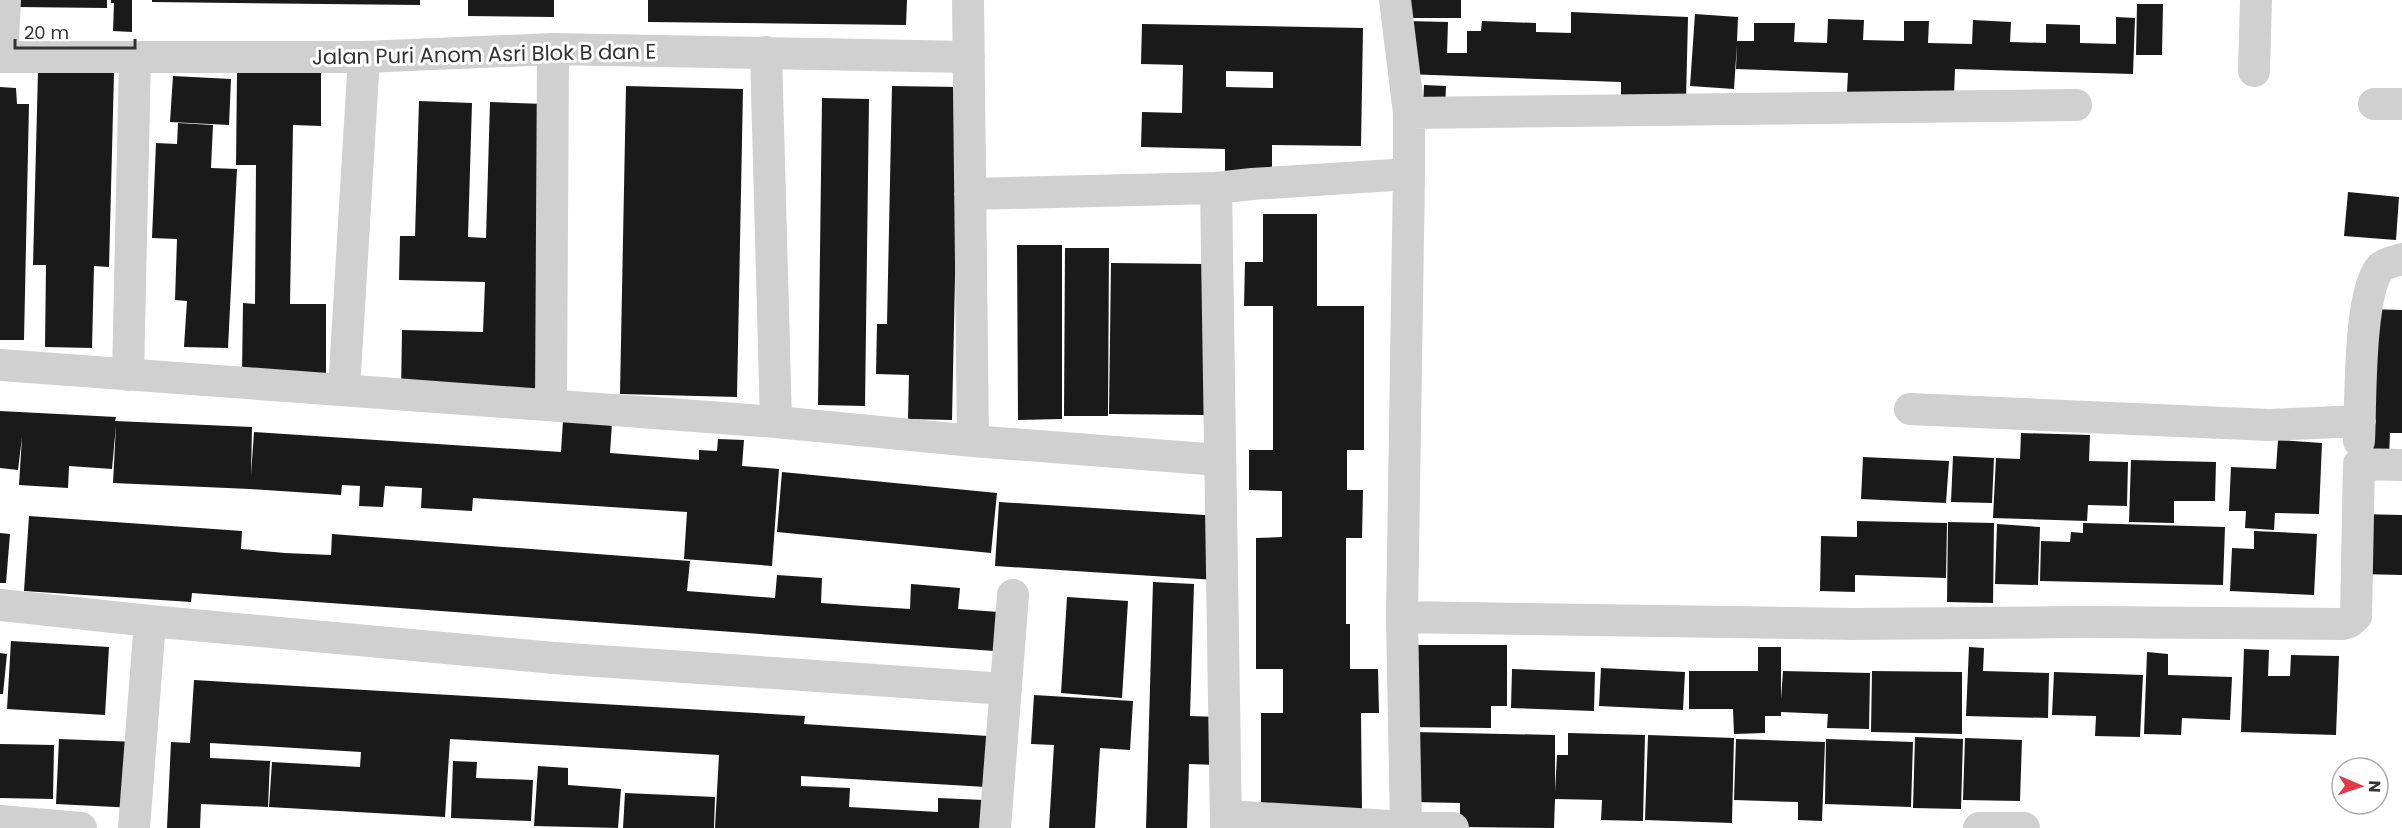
<svg xmlns="http://www.w3.org/2000/svg" width="2402" height="828" font-family="Poppins,sans-serif">
<rect width="100%" height="100%" fill="#fff"/>
<path fill="#1a1a1a" fill-rule="evenodd" d="M17 0H107V8L17 7Z
M111 0H132V32L113 31 114 3H111Z
M152 0H420V5L152 2Z
M468 0H554V17L468 16Z
M648 0H907L906 25 648 22Z
M1399 0H1461V18H1399Z
M2137 4H2163L2162 55H2136Z
M1571 12 1688 17 1686 100 1621 98V82L1406 74 1407 21 1448 22 1447 53H1467V31H1481L1482 21 1536 23V32L1571 33Z
M1695 14 1738 17 1737 41H1754V23H1795L1794 42 1827 43 1828 19 1864 20 1863 40 1904 41V21H1929L1928 43 1972 44 1973 20 2011 22 2010 42 2046 43V24L2080 25V43L2116 44V17L2135 18 2133 74 1955 69 1954 96 1847 92 1848 73 1736 69 1737 43 1734 89 1690 86Z
M1142 24 1363 28 1361 146 1272 145V175H1225V149L1141 147 1142 112 1182 113 1183 65 1141 64ZM1226 71 1273 72V88L1226 87Z
M38 71 114 73 109 267 94 266 92 348 45 347 46 265H33Z
M237 72H321V126L293 125 290 304H326V374L242 373 243 303 255 304 256 165H236Z
M173 76 231 79 229 125 170 122Z
M1424 85 1446 86 1445 110 1423 109Z
M626 86 743 89 737 397 620 394Z
M892 86 959 87 952 420 908 419 909 375 876 374 877 324H887Z
M0 87 16 88 17 104H29L24 340H0Z
M822 98 869 99 865 406 818 405Z
M419 101 472 103 468 237 486 238 490 102 545 104 536 398 401 393 402 330 483 332 485 282 399 280 400 236H415Z
M178 123 213 125 211 168 237 169 228 348 184 347 187 301 175 300 177 239 152 238 156 143 177 144Z
M2348 192 2399 197 2396 240 2344 236Z
M1263 214H1317V306H1364V450H1347V490H1363L1362 538H1346V624H1350V669H1378L1379 713H1361L1362 810H1261V713H1283V669H1256V538L1282 537V491L1249 490V450H1273V306H1244L1245 262H1263Z
M1017 245H1062V419L1018 420Z
M1065 248H1109L1108 416H1064Z
M1111 263 1205 264 1204 415 1109 414Z
M2366 309 2402 310V433H2390L2389 458 2360 457Z
M0 411 116 417 115 421 252 427 251 475 254 432 561 452 563 420 612 423 610 453 699 460V450L717 451 718 439 744 440 742 466 779 469 772 566 684 559 687 512 473 498 472 511 421 508 422 488 385 486 383 507 359 506 360 486 342 485 341 495 250 489 113 483 116 425 112 469 69 466 68 488 19 485 22 437 18 470 0 468Z
M2021 433 2090 435 2089 461 2128 462 2127 506 2088 505 2087 521 1993 518 1996 458 2020 459Z
M2278 440 2322 443 2319 514 2275 513 2274 530 2245 528 2246 511H2229L2231 467 2276 469Z
M1953 456 1994 458 1992 503 1951 502Z
M1863 457 1949 461 1946 503 1861 499Z
M2131 460 2216 462 2215 501H2174V523L2129 522Z
M782 472 997 493 991 553 777 532Z
M999 502 1220 516 1216 580 995 566Z
M2359 514 2402 515V575L2358 574Z
M29 516 242 531 241 549 285 553 331 555 332 534 690 561 687 591 775 598 777 575 822 578 821 603 863 606 910 609 911 584 960 588 958 609 1012 613 1008 652 192 593 191 602 24 591Z
M1857 521 1947 523 1946 578 1855 575V592L1820 591 1821 536 1857 537Z
M1948 522 1994 523 1993 603 1947 602Z
M2083 523 2225 527 2223 585 2040 581 2041 541 2070 542 2071 532 2083 533Z
M1997 524 2040 527 2038 585 1995 584Z
M2254 531 2317 534 2314 595 2230 591 2232 548 2254 549Z
M0 533 10 534 6 583H0Z
M1153 582 1194 584 1190 716 1219 717 1218 765 1189 764 1187 828H1146Z
M1067 597 1128 601 1122 698 1061 693Z
M11 641 109 647 105 715 7 709Z
M1404 645H1507V706H1491V728L1404 727Z
M1758 647H1781V699L1783 671 1870 673 1869 729 1827 728 1828 714 1781 712V716H1765V733L1734 734 1733 709H1689V671H1758Z
M1969 647 1984 648 1983 671 2049 673 2048 718 1966 716Z
M2244 649 2269 650 2268 676H2290L2291 655 2339 656 2336 735 2241 732Z
M2147 652 2168 654V675L2232 677 2230 720 2182 718 2181 735 2144 734Z
M0 653 7 654 3 694H0Z
M1601 668 1685 672 1683 710 1599 706Z
M1512 669 1595 672 1594 711 1511 708Z
M1872 671 1962 672V734L1871 732Z
M2054 672 2143 675 2140 737 2095 736 2096 716 2052 715Z
M194 680 805 716 804 724 988 736 986 787 801 776V786L850 788 849 807 938 812V798L984 800 983 828H715L719 755 450 739 445 817 269 807 272 762 360 767 361 752 210 743V758L270 761 268 807 201 804 200 828H167L171 742 190 743Z
M1034 695 1133 701 1130 750 1100 748 1095 828H1049L1054 745 1031 744Z
M1414 732 1555 735V792L1557 755H1568V733L1645 735 1643 821 1601 820 1602 800 1555 799 1554 828 1460 827V803L1413 802Z
M1648 735 1734 738 1732 823 1645 820Z
M1915 737 1963 739 1961 809 1913 808Z
M1965 738 2022 740 2020 801 1963 800Z
M59 739 138 742 135 808 56 804Z
M1736 739 1825 742 1822 821 1798 820V802L1734 800Z
M1826 739 1913 742 1911 807 1825 804Z
M0 744 54 745 53 799 0 798Z
M453 761 477 762 476 778 533 780 531 821 451 818Z
M538 766 568 768V785L621 789 618 828 534 826Z
M625 793 715 797 714 828H623Z"/>
<g fill="none" stroke-linecap="round" stroke-linejoin="round">
<path stroke="#d0d0d0" stroke-width="32" d="M968 0 973 441
M1395 0 1409 113V174
M766 52 776 422
M0 57H364L553 49 969 57
M2 57 5 0
M2254 71 2256 0
M2374 104H2402
M1409 113 2076 105
M1216 188 1226 828
M970 194 1216 188 1252 184 1409 174 1402 617 1406 827 1227 816
M0 365 776 422 973 441 1219 460
M128 375 135 57
M344 390 364 57
M551 405 553 49
M1910 409 2269 425 2360 421
M2359 441C2361 405 2358 291 2381 267 2385 263 2396 261 2402 259
M0 605 150 621 554 658 1006 689
M1402 617 1853 624 2083 622 2342 624 2349 622 2356 616 2359 464 2402 465
M0 821 81 828
M134 828 150 621
M995 828 1013 595
M1406 828H1453
M1979 828H2024"/>
</g>
<g text-anchor="middle" dominant-baseline="central" stroke-width="6" stroke-linejoin="round" paint-order="stroke">
<g font-size="21" fill="#333" stroke="#fff">
<text transform="translate(484 54) rotate(-1)">Jalan Puri Anom Asri Blok B dan E</text>
</g>
</g>
<g transform="translate(2360 786) rotate(92)"><circle r="28" fill="#ffffff" stroke="#adadad" stroke-width="1.5"/>
<path d="M0-4.5L10 22L0 15L-10 22Z" fill="#e63946"/>
<text y="-9" font-size="16" font-weight="bold" text-anchor="middle" fill="#333333">N</text>
</g>
<path d="M15 39v9h120v-9" fill="none" stroke="#333333" stroke-width="3"/>
<text x="24" y="39" font-size="18" fill="#333333" stroke="#ffffff" stroke-width="4.5" paint-order="stroke">20 m</text>
</svg>
